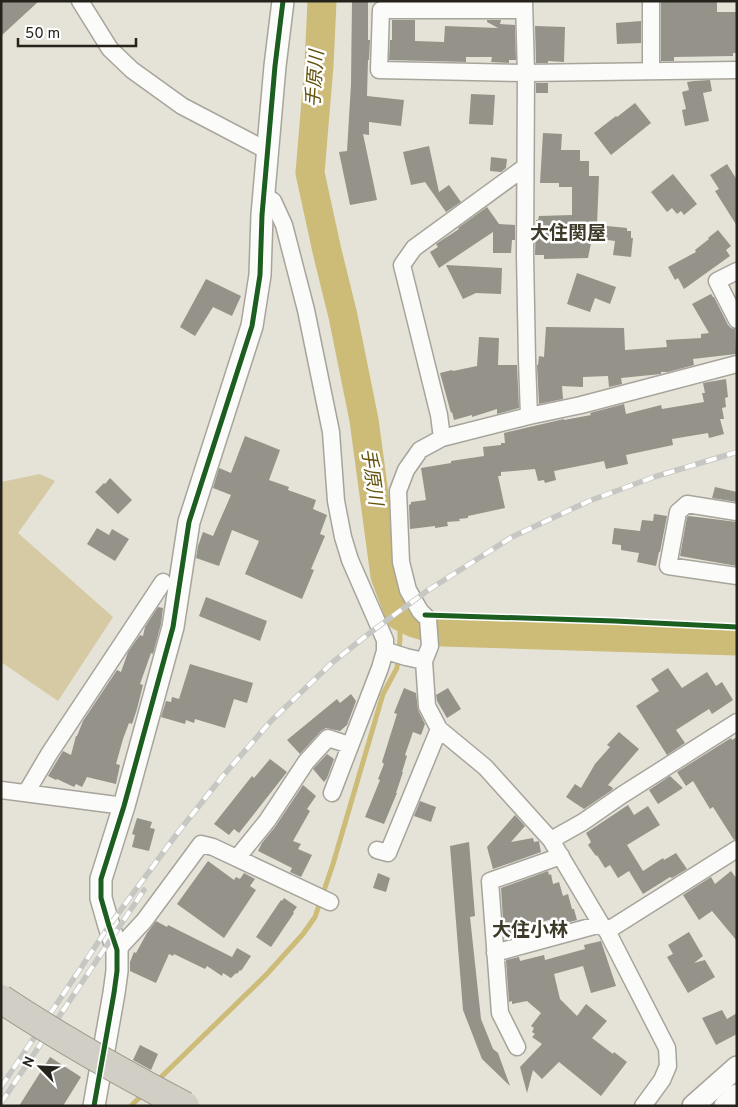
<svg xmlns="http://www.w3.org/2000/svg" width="738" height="1107" font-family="Overpass,'Noto Sans JP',sans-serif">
<rect width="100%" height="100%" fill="#e5e2d7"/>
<path fill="#d5caa3" d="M40 474 55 481 18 533 113 617 58 701 1 662V482Z"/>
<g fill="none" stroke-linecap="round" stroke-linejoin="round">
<path stroke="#cdbb78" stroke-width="5" d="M157 1081 266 975 303 934 315 917 333 864 383 694 397 668 400 639V616
M131 1106 143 1094"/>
<path stroke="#cdbb78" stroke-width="29" d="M322 1 319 65 310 173 327 251 343 316 364 420 385 576 400 616 414 623 443 632 737 641"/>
</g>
<path fill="#949289" d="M1 1H39L1 36Z
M352 1H368V40H370L369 60H368L367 96 404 100 401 126 369 122V135L363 134 377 200 350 205 339 152 347 151 351 84Z
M661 1H717V12H737V53H733V56L674 57V61H661Z
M392 20H415V41L444 42 445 26 498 28 487 22V20H501L500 24 515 25 516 60H509V63L491 62 492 57H466V62L389 60 390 40H392Z
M641 21V43L617 44 616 23Z
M535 26 565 27 564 62 548 61V63H536Z
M710 80 712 91 703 93 709 121 685 126 682 110 686 109 682 92 689 90 687 82 694 81Z
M536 83H548V93H536Z
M471 94 495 95 493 125 469 124Z
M635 103 651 123 611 155 594 133 616 116 617 117Z
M543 133 562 134 561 150H580V161H589V176H599L597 225 627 228V231H631V238H633L631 257 613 255 615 241 592 238 588 258 544 259V255H535L536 220H538L539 216 572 215V187H559V183H540Z
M429 146 439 192 449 185 461 202 446 212 425 182 411 185 403 152Z
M491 157 507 159 506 168 501 172 490 171Z
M727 164 737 180V226L715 191 719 189 710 175Z
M673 174 697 204 684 215 681 211 677 214 672 208 667 212 651 192Z
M487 207 499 224 515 225V240H512L511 253H493V232L439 268 430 252 438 247 436 244 459 229 458 228Z
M718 230 731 246 726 250 730 256 684 289 678 278 675 280 668 267 696 252 695 250 709 239 708 238Z
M446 265 502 268 501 294 476 293 463 299Z
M577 273 616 287 610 304 595 298 590 312 567 304Z
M206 279 241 296 232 316 213 307 195 336 180 327Z
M711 294 713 297H714L728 325 731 328 735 329 736 354 693 359 694 365 668 372H661V374L621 378 622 384 609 387 608 376 583 377V387L562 386 563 399 539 404 537 365H538L539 356 544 357 546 327 624 328 625 350 667 347 666 340 701 338V334L709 333 692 304Z
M479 337 499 338 498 365H517L519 408 497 414V409L472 417V415L454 420 452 412 451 413 440 373 452 370 453 371 477 366Z
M726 379 728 397 725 398 726 407 722 408 724 419H720L724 434 709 438 708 433 672 439 673 445 626 455 628 464 606 469 604 461 554 471 556 480 545 483 544 480 538 481 535 469 501 472V476H498L505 508 468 516V518L459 519 460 521 447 522 448 526 435 528V526L410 529 409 505 411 504V502L426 500 421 468 451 463V461L484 456 483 447 501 445V443H505L504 433 564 419V420L591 415 590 413 624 404 626 414 661 405 662 409 704 402 702 393H705L703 383Z
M245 436 280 450 269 480 289 487 288 490 316 500 313 509 327 515 320 534 325 536 311 569 314 570 302 599 245 574 259 541 232 530 219 566 196 558 198 546 203 532 213 536 231 495 213 488 219 468 231 473Z
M110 478 132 500 118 514 95 492 104 483 105 484Z
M715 487 737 492V502L712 498Z
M654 514 667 516 660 552H659L656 566 637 562 639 553 621 550V545L612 544 614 528 640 531 642 520 653 521Z
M689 516 737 522V566L680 556 687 517Z
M97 528 109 535 112 529 129 539 115 561 87 544Z
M206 597 267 621 260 641 199 616Z
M158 607 163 608 161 624 153 654 151 653 140 684 143 685 137 709 132 724 129 723 123 739 116 764 120 765 116 784 87 777 82 787 76 784 74 787 57 779 56 780 48 776 63 751 71 755 76 736H77L83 721 117 670 121 672 128 652 140 635 143 636 145 627Z
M190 664 253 683 247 703 234 699 225 728 195 719 194 723 186 720 185 724 161 717 166 701 171 702 172 697 179 699Z
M668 668 682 688 707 672 716 686 722 682 733 700 712 714 709 709 676 730 685 743 667 755 636 706 659 691 651 679Z
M404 688 416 693 418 710 425 724 421 735 413 732 405 755 407 756 402 772H403L396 793H397L384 824 365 817 380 780 378 779 384 764 382 762 397 714 394 713Z
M448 688 461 709 447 718 437 701 436 695Z
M351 694 356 701 347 725 340 731 331 729 326 728 321 731 300 754 287 740 337 699 340 703Z
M619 732 639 749 608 785 613 788 612 790 584 809 566 797 575 784 581 788 595 764 610 747 607 745Z
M737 737V839L734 840 713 807 710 809 693 781 686 786 677 772 731 738 732 740Z
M327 754 334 759 327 778 324 782 313 769Z
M270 759 287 772 239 833 234 829 229 835 214 824 252 776 254 778Z
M670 776 683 788 658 804 649 790Z
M303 785 316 796 307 809 310 811 293 841 301 844 298 849 312 855 301 877 290 872 292 868 258 851 262 843 275 827Z
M420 801 436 807 431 822 414 816Z
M628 805 634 815 648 806 660 825 627 845 643 871 663 858 664 860 676 853 687 869 672 878 670 877 643 894 629 871 618 878 610 865 605 868 597 855 596 856 588 845 591 842 586 833Z
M515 815 525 826 511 842 533 838 534 842 539 841V842L541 852 493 869 487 847Z
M137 818 152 822 150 828 155 829 149 851 132 847 135 835 132 834Z
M469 842 475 916 470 917 481 1019 493 1049 498 1053 510 1086 482 1059 463 1010 450 846Z
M208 861 234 880 236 877 240 879 244 873 255 879 250 886 256 890 224 938 177 904Z
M548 871 549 875 551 874 553 884 559 882 563 896 568 894 572 909H574L577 920 558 925 556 918 523 927 524 929 504 935 501 888Z
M731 871 737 879V941L712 911 699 920 683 895 711 877 715 884Z
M378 873 390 878 386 892 373 888Z
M284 898 297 907 293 912 294 913 271 947 256 937 281 900 282 901Z
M156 921 167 927 168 925 232 957 237 948 251 956 241 971 240 970 237 974 236 973 231 978 223 973 222 976 207 966 205 969 174 954 173 956 169 954 156 983 130 971V962L134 952 136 953 147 933Z
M689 932 703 956 694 963 705 960 715 977 688 993 667 957 673 954 668 945Z
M601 941 616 986 591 993 583 966 554 974 560 999 577 1016 586 1004 607 1021 592 1038 613 1054 614 1052 627 1062 601 1096 559 1062 542 1079 533 1070 527 1093 520 1067 542 1044 532 1037 535 1034 532 1032 534 1028 531 1026 541 1013 527 1001 512 1004V1001L509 1002 506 960 519 957 520 961 544 955 545 960 585 949 584 945Z
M722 1010 727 1019 737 1013V1034L716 1045 702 1018Z
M140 1045 158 1054 151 1070 133 1060Z
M50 1057 81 1077 63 1106H19Z"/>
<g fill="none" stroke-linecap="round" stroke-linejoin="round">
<defs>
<path id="minor" d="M80 1 110 49 132 70 182 106 268 151
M524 1 526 73 525 255 527 360 529 416
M524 10H381L379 70 526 73 737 70
M651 71V1
M263 196 273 201 284 225 306 310 331 432 336 501 343 537 350 560 385 640V651L390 652 406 657 424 661
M737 271 717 281 737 320
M442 438 439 415 402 265 414 248 525 167
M737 512 687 504 678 512 668 566 737 576
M1 790 124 806
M26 793 49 754 163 582
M332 793 380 668 385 651
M551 840 583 822 622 795 737 722
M377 850 388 853 439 729
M237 858 267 821 306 762 328 738 349 745
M607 931 737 849
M117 950 144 921 201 844 213 847 330 902
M495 953 601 924
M517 1047 500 1013 490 881 561 856
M643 1106 662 1080 668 1066 667 1048 607 931 601 924 551 840 485 767 439 729 427 706 424 661 430 646 428 619 420 611 408 590 401 562 398 491 406 470 420 450 442 438 529 416 581 405 737 364"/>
<path id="tertiary" d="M94 1106 114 993 117 971V950L109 926 101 898V879L124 806 173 627 189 522 252 326 260 275 262 215 275 66 283 1
M693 1106 737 1067
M725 1106 737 1095"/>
</defs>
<use href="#minor" stroke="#a7a49c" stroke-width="19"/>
<use href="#tertiary" stroke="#a7a49c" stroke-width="24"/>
<use href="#minor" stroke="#fbfbf9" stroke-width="16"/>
<use href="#tertiary" stroke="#fbfbf9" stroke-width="21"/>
<defs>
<path id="rail" d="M1 1087 109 926 179 831 222 777 272 720 333 662 371 632 427 591 512 537 589 501 654 477 737 452
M1 1103 144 890"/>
</defs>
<use href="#rail" stroke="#c6c6c3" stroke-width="5.5"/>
<use href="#rail" stroke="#fff" stroke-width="4" stroke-dasharray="11" stroke-linecap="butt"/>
<defs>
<path id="motorway-bridge" d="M1 999C60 1038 122 1073 185 1106"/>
</defs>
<use href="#motorway-bridge" stroke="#9d998b" stroke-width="30" stroke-linecap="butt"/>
<use href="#motorway-bridge" stroke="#d1cec5" stroke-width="28"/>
<defs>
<path id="cycleway" d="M425 615 615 621 737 627
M94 1106 114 993 117 971V950L109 926 101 898V879L124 806 173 627 189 522 252 326 260 275 262 215 275 66 283 1"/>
</defs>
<use href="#cycleway" stroke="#fff" stroke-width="8"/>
<use href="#cycleway" stroke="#1b5e20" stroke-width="5"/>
</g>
<g text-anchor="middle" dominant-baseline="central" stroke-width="5" stroke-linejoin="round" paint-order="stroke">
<g font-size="19" font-style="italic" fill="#64530c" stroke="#fff">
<text transform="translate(316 79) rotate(-86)">手原川</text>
<text transform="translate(371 477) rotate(82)">手原川</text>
</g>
<g font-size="19" font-weight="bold" fill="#3f3b2a" stroke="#fff">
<text x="568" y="234">大住関屋</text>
<text x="530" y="931">大住小林</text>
</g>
</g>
<rect width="738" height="1107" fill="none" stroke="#25231c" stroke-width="5"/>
<g transform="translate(40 1067) rotate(294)" stroke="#ffffff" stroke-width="4" paint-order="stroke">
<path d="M0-4L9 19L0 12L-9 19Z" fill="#25231c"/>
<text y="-8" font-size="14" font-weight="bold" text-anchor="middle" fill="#25231c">N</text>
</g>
<path d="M18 38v8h118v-8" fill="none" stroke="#25231c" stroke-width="2.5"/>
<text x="25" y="38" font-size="15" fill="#25231c" stroke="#ffffff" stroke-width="4" paint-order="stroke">50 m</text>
</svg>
